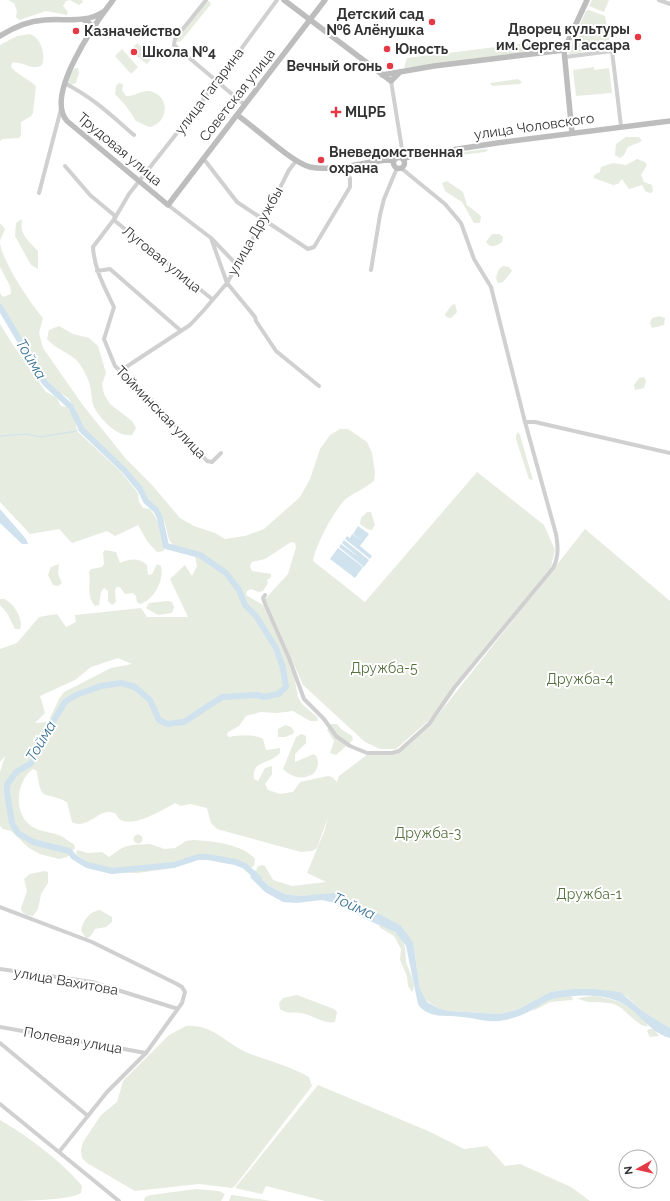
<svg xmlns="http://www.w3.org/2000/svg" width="670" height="1201" font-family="Raleway,sans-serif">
<rect width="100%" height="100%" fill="#fff"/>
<path fill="#e6ecdf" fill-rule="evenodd" d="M8 0H82L83 2 79 5 70 0 66 1 63 6 68 12 67 15 46 11 19 20 16 17 17 11 14 3Z
M592 0H609L604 12 589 6Z
M207 1H209L211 4 181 41 177 42V40Z
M589 10 605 16 610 44 607 49 570 54 568 51 586 11Z
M30 34C41 38 46 54 42 65 33 72 21 60 12 63L11 67C14 72 30 80 36 86L33 113 31 116 21 122V135L19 138 3 139 0 141V45L17 36Z
M553 40 554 49 404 68 407 58Z
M137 43 154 56 147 64 130 51Z
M122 49 138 67 131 74 115 56Z
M594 67V70L609 68 612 93 576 96 573 70Z
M75 68H78L79 73 76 83 71 85 68 83 71 73Z
M518 79 522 82 520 84 492 86 490 83Z
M119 83 123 84 122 90 126 96C137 97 143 87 155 93 171 100 166 125 149 127L136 121 126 106 115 94 116 86Z
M626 137H639L642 141 628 147 624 155 620 158 615 155 616 144Z
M485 149 488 150 485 152 460 155 457 153Z
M637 159 645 162 647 165 641 175 644 182 652 185 653 191 651 193 646 192 642 185 629 189 622 179 618 184 613 185 594 178V175L600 172 601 167 613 163 626 165Z
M447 181 463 192 467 205 481 216 480 223H474L462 202 445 191 442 183Z
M20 220H22C19 235 29 241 38 251V269L31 265 15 236 16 223Z
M0 223 5 229C4 233 1 237 0 241 0 259 31 304 43 318L39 333 43 348 82 404 126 459 152 485 180 518 194 526 215 533 225 539 245 536 264 529 300 497 310 479 320 449 330 435 340 429H348L367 442 372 453 375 473 374 481C365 488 356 492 347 498 335 508 315 546 313 561L365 602 477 472 544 525 555 550 551 567 428 721 396 749H380L365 742 303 685 265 599 288 574 296 547 295 543 291 542 265 559 252 562 250 566 252 571 271 574V577L267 580 268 583 263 591 259 592 251 589 247 591 246 595 263 605 292 666 298 697 302 704 317 717 318 721H310L293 711 277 713 261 712 246 716 239 726 228 732 227 735 229 737C240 735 253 734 263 739L266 750 280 748V753C271 764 251 760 254 779L258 781 265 768 272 766V774L265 784 268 790 280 794 293 792 300 782 328 776 332 777 337 782 339 776 368 754H396L434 720 585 529 670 601V1028L644 1012 626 996 593 989H571L550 992 519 1009 500 1014 449 1011 440 1009 424 999 420 989 413 942 392 921 363 909 337 894 299 896 285 894 269 886 256 873 257 867 262 865 265 866 273 880 292 886 326 882 307 873 324 832 328 817 317 848 312 851 301 852 217 829 211 823 207 808 190 804 181 806 175 803C163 810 123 834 116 814 99 805 90 831 72 822L67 802C44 790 41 804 37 771L33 769C16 781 13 813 31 826 40 832 52 832 61 836 65 838 69 842 74 844L75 848 67 857 59 859 40 854 29 848 11 831 3 829 0 826V772L5 756 0 762V649L17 643 39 617 57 614 66 627 76 622 75 615 141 608 147 617H188L170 579 185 565 192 576 197 566 195 556C157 542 175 538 159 510L84 431 75 408 68 398 45 383 29 361 0 310V293L3 297 11 294 10 286 0 267ZM118 658 132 664 111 668 64 692 59 699 48 722 35 723 45 713 40 696 75 680 91 667Z
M492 234H499L503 237 502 242C497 246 490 249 486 242Z
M503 266 509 267 512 271 503 282 498 283 496 278 499 269Z
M455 304 457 312 451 318 446 317 445 314 452 305Z
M659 316 665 318 664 325 652 328 650 323 652 318Z
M0 324 13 345 46 392 56 397 61 406 67 407 75 420 77 431 121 472 138 493 139 502 143 508 150 509C158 520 167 537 164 551L157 552 147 541 138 525 115 536 107 531 72 543 59 529 30 534 0 502Z
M59 326 73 334 89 338 98 346 106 373 102 384 104 394 110 404 132 421 136 428 132 435C118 438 100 419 94 407 91 400 92 393 90 386 89 379 83 369 79 363 70 352 56 350 47 339L49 330Z
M644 377 646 381 644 388 635 390 634 385 639 378Z
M518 432 520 435 533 480 529 479 528 476 516 439V435Z
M367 512H371L375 525 372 530 367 529 360 524 361 518Z
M105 550 116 552 120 563C129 559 139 557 147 565L148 575 152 574 157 564 161 566C164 580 155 599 140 604L137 602 136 596 133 593 125 594 120 587H117L115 590 116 602 112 605 108 601V591L104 588 101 592 99 605 95 606C86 596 91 583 89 572L91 569 102 567 104 564 103 553Z
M59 564 58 574 62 583 58 586 53 585 48 575 51 567Z
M0 599H4C13 602 24 619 20 629H15L7 613 0 605Z
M167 601 172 602 174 607 172 613 158 615 146 608 149 603Z
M330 724H337L341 729 352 736 353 740 336 755 330 753 334 741 327 730Z
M285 725 291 727 294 731 293 734 285 737H278V729Z
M301 734 306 736V743L295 754V762L314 754C320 759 319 768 313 774 303 780 292 778 283 769L296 737Z
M133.5 839a4.5 4.5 0 1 1 9 0a4.5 4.5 0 1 1-9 0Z
M193 840C212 841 243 844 255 859L254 866 250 868 235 861 203 859 186 861 166 869 138 873 112 872 97 869 76 854 77 850 88 853 102 852 109 857 122 848 131 845 150 844 165 849 175 848 186 841Z
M44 871 48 872V883L41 894 38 909 33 916 27 915 22 912 21 908 27 891 24 879 30 874Z
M100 910 112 917V922L106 927 95 929 90 937 86 938 81 931C83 920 89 912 100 910Z
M380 925C387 928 394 930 399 936 408 946 404 954 407 965 410 973 417 985 412 992L408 986 407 976 400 960 401 949 394 936 379 927Z
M297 995 334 1009 337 1012 335 1022C324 1024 316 1017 305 1014 297 1011 288 1015 280 1009L279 1003 283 998Z
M570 996 573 998 572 1000 550 1002 533 1011C540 999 558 997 570 996Z
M593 996C614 998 636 1006 648 1026 639 1028 626 1010 618 1006 606 999 588 1006 578 998Z
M186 1026C213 1024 226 1044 248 1053 269 1061 290 1066 309 1077L312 1086 235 1186 232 1188 199 1184 135 1191 87 1163 82 1158 81 1150 83 1142 101 1115 117 1102 123 1081 169 1035Z
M649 1029H654L659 1036 650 1037 647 1031Z
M318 1085 428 1131 464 1149 487 1146 505 1166 520 1164 571 1187 590 1201H325L266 1186 262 1194 235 1188Z
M0 1120C26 1135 63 1162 82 1186L81 1193C67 1201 18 1201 0 1201Z
M196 1189 219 1191 225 1194 221 1201H144L145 1197 151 1195Z
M231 1195H233L271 1201H229Z"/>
<path fill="#cfe2ee" d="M0 509 26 539 28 544H22L0 523Z
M358 526 369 534 363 542 353 534Z
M352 534 363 542 360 546 372 556 370 559 345 539 347 536 350 538Z
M344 540 369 560 364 567 339 547 341 544 360 558 342 543Z
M338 548 363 567 355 578 330 559Z
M256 870 257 875 269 886 285 894 299 896 335 893 363 909 379 914 400 925 413 942 420 989 424 997 427 1002 440 1009 449 1011 500 1014 519 1009 550 992 571 989H593L620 992 644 1012 670 1028V1038C654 1034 643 1019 631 1009 613 994 586 994 564 997 544 999 543 1005 528 1012 521 1016 513 1018 505 1020 491 1024 476 1018 463 1017 448 1015 427 1019 418 1004L406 946 395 932 363 918 353 911 335 903 322 900 296 903 283 902 265 892 250 877Z"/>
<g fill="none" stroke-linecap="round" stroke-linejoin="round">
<path stroke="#cfe2ee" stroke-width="1" d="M0 436 26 434 40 437 77 431 80 427"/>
<path stroke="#cfe2ee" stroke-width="6" d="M0 307 45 383 71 407 82 430 124 470 140 489 146 501 156 510 160 518 166 546 200 555 226 573 239 590 245 605 256 616 276 648 283 668 286 687 278 694 264 697 257 695 222 697 184 722 167 724 159 720 150 700 135 687 121 683 101 686 76 695 65 702 34 753V759L30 764 16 772 7 785V793L12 823 18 833 33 842 69 851 74 857 87 865 112 871 174 865 198 857H208L235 862 245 866 259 879"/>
<path stroke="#d0d0d0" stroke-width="4" d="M206 0 175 39 174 45 245 105
M659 0 670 4
M565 57 612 51 621 126
M391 81 402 149 401 158
M64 83C91 96 112 116 134 135
M203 158 237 202 308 249 314 247 350 187V178L338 166
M65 166 90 195 114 215 115 221 212 299
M39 193 61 109
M168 205 211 238 237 265
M211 238 227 283 255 317 256 321 276 351 319 386
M371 270 380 215 384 199 397 168
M97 271 110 269 180 330
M120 371 190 325 204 310 227 283 262 223 289 170 296 161
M525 422H535L670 453
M221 453 212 462 207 461 158 406 115 366 104 339 114 307C105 288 94 269 93 247L115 218 129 194 217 82 277 0
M265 595 263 598 266 606 289 658 304 699 324 719 336 736 350 746 367 753H392L399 751 429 724 454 688 553 568C559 557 558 546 556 534L525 422 491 287 474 259 461 223 445 204 401 168
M0 907 92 942 177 984 182 987 185 992 182 1003 146 1053 107 1092 59 1152
M0 969 92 982 178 1009
M0 1027 146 1053
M0 1043 88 1116
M0 1104 119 1201"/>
<path stroke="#bdbdbd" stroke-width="5.5" d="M113 0C96 22 44 95 67 121L168 205 325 0
M284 0 391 81 399 73
M84 20 90 24 89 34
M0 36C14 27 28 21 44 20 64 18 85 24 103 12
M382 75 434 66 564 50
M237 115C255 127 292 163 310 167 332 172 364 162 387 160L394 161
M572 133 564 50 587 0
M393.5 163a5.5 5.5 0 1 1 11 0a5.5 5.5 0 1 1-11 0Z
M403 159 412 156 497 143 670 121"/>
</g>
<g fill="#e63946" stroke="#fff" stroke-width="1.5">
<circle cx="432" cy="22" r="4"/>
<circle cx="76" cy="31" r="4"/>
<circle cx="638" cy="37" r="4"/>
<circle cx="387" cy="49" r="4"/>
<circle cx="134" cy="52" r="4"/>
<circle cx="390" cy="66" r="4"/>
<path d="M334 106h4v4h4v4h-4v4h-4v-4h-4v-4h4z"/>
<circle cx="321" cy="160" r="4"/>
</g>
<g text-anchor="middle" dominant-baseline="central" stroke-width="4" stroke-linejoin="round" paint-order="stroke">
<g font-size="14" font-weight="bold" fill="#333" stroke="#fff" text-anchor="start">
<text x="424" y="14" text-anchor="end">Детский сад<tspan x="424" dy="16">№6 Алёнушка</tspan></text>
<text x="630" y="29" text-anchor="end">Дворец культуры<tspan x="630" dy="16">им. Сергея Гассара</tspan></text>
<text x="84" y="31">Казначейство</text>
<text x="395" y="49">Юность</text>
<text x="142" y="52">Школа №4</text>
<text x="382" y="66" text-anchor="end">Вечный огонь</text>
<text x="345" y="112">МЦРБ</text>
<text x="329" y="152">Вневедомственная<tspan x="329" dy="16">охрана</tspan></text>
</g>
<g font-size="14" fill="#333" stroke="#fff">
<text transform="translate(209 91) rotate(-53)">улица Гагарина</text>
<text transform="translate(237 95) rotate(-52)">Советская улица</text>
<text transform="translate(534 126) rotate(-8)">улица Чоловского</text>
<text transform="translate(120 149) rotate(40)">Трудовая улица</text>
<text transform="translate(255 231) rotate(-61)">улица Дружбы</text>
<text transform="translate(162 259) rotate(39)">Луговая улица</text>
<text transform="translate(161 412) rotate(46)">Тойминская улица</text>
<text transform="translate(66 981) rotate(10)">улица Вахитова</text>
<text transform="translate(73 1040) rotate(10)">Полевая улица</text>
</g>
<g font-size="14" fill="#56703f" stroke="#fff">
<text x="384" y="668">Дружба-5</text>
<text x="580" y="679">Дружба-4</text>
<text x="428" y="833">Дружба-3</text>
<text x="589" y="894">Дружба-1</text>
</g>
<g font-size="15" font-style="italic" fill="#3f7597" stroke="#fff">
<text transform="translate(31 359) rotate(59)">Тойма</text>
<text transform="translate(41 741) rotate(-59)">Тойма</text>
<text transform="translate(354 906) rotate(24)">Тойма</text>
</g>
</g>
<g transform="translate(638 1169) rotate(262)"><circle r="19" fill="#ffffff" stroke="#adadad"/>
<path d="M0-3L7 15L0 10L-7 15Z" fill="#e63946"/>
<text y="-6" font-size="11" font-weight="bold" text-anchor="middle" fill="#333333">N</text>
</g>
</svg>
